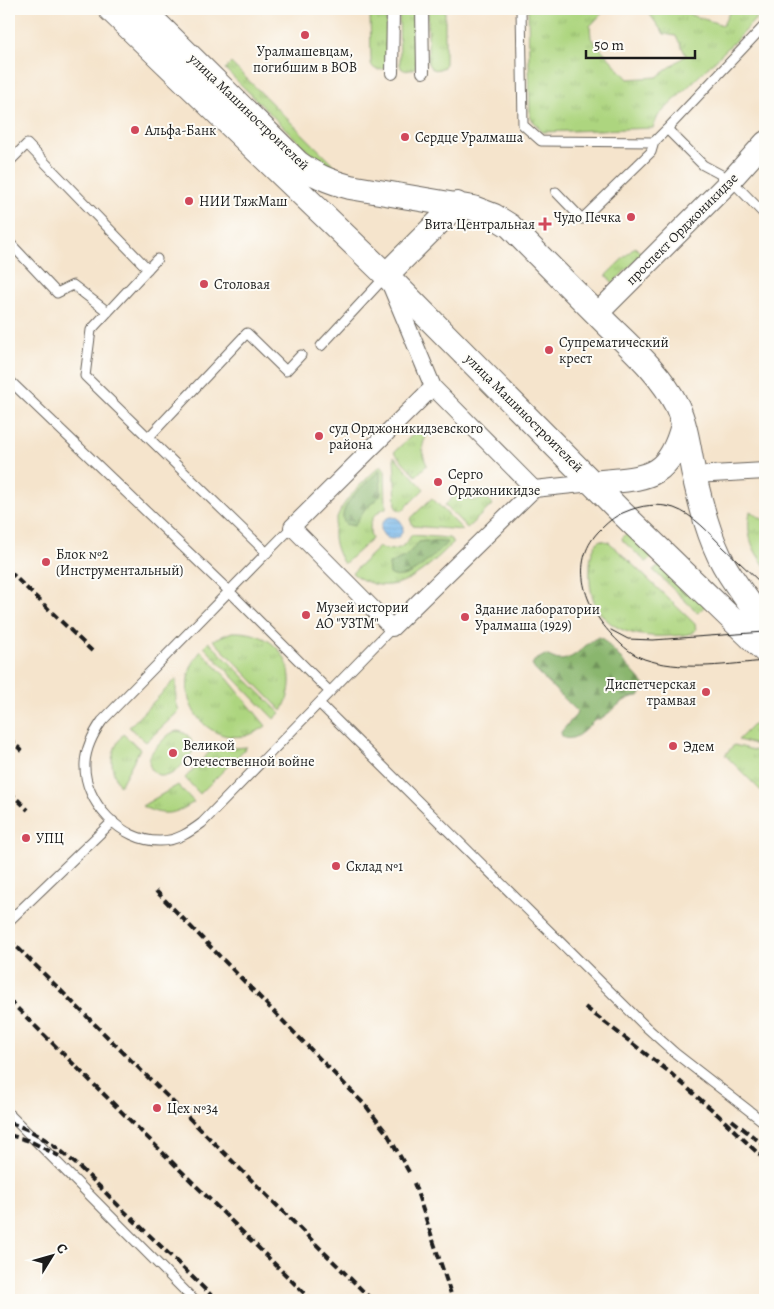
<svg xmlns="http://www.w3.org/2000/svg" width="774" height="1309" font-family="Alegreya,serif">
<defs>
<pattern id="grass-tufts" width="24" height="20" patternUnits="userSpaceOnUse" patternTransform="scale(1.25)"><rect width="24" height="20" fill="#add57f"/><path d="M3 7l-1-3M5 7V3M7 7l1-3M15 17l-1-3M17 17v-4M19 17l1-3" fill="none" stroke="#94b66d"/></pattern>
<pattern id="forest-firs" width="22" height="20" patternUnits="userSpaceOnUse" patternTransform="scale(1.25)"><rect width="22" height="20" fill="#8ab66e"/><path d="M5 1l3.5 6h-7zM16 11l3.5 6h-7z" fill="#70935a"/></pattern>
<pattern id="water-rules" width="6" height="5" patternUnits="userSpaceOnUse" patternTransform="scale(1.25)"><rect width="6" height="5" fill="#77b8ec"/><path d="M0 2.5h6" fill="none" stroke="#6195be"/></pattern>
</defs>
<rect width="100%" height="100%" fill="#fdfcf7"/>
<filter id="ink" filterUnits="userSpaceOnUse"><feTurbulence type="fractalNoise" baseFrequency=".02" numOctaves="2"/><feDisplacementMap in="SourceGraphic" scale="10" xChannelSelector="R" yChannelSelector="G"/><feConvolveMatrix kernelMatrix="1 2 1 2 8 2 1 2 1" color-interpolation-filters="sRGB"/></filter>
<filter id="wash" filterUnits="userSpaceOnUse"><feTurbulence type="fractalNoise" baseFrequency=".0096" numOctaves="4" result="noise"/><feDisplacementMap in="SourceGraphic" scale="20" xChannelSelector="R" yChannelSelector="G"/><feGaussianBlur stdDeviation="1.12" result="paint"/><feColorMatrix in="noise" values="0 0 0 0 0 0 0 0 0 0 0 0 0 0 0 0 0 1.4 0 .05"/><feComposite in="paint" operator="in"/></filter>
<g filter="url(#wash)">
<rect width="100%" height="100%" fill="#f5e4cc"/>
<path fill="url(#grass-tufts)" stroke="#64784e" d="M370 9H387L386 68C380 71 373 71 371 63Z
M399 9H416V64L415 68C409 71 406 72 401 68L400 64Z
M428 9H445V63L444 67C438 70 435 71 430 67L428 63Z
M528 9H606L590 26 591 38 628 79 657 77 686 55 676 36 664 34 646 9H685L691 15 723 25 731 9H763V11L735 41 658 116 653 128 542 132 530 117Z
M231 63 337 168 333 171 325 168 225 69Z
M635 247 642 254 613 283 606 275Z
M421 427 428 434C420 445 422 454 427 465L416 476 394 452Z
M394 456 424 489 402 511 396 508Z
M381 465 385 470 386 508C372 513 367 525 372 539L344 564C316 521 352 493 381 465Z
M456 494C467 501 475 503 486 497L493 504 467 528 445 505Z
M432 498 463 530 413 526 410 519Z
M750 511 765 521V566C751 548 746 534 750 511Z
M626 534H629L653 557 646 562 623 541 622 538Z
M411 535 449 538 454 542C425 570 393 604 352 573L379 547C393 553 405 549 411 535Z
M600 540 609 542 695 624 696 630C690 636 679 635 670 636 623 639 586 622 590 568 590 558 592 546 600 540Z
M661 564 705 606 698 613 653 570Z
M232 632C279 630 304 670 282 711L213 640Z
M209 642 280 713 274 719 204 647Z
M201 651 227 678 266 726C217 762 161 699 201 651Z
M176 679V702L179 711 146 742 129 727Z
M765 713V747L738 740Z
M178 731C190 733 194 742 192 753 186 760 178 772 169 775 158 779 146 769 150 757 151 751 158 746 162 741 167 736 171 732 178 731Z
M123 734 140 749 120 786C108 766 110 753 123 734Z
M216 745 233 748 247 747 200 794 185 778Z
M734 745 765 753V795L725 755Z
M178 785 194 802C175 815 162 817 142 806Z"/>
<path fill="url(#forest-firs)" stroke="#536945" d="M380 470 381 493 379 497 364 510 354 526 345 524C334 507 369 481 380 470Z
M424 541 448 542C436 553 406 586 390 574L389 564 406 556 419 542Z
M599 637 603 639 644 684 645 688 639 696C623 696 613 712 600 719H596C588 726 575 744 562 737L561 732 576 715 577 711 535 670 532 665 534 661 545 655C550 656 555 660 560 660 576 660 585 642 599 637Z"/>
<path fill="url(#water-rules)" stroke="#4a6a84" d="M381 528a11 11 0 1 1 22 0a11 11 0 1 1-22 0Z"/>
</g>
<g filter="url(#ink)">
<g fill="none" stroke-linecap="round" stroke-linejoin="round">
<defs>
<path id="service" d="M521 9 523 125 541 141 654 142 667 129
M765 25 667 129 703 165 731 180 765 215
M9 162 27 144 148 269
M556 192 582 219 651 152 654 142
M9 242 57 293 73 285 108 312
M157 259 91 330 85 376 267 553
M321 346 385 277
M9 380 229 591 330 692
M148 438 247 333 286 371 301 355
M292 527 102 721C93 734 86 747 85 763 83 802 122 842 160 841 177 841 190 832 202 823L392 628
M319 703 645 1026 675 1053 765 1123
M9 921 113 821
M9 1114 194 1300"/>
<path id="pedestrian" d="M422 9 423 72
M392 73 393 9"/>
<path id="minor" d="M390 284 433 387 534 489
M433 387 292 527 392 628 534 489 592 483
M694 475 765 471"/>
<path id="tertiary" d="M597 314 731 180 765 142"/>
<path id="secondary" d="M110 9 386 275 622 513 765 651
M142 9 298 163C316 176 328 181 350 187L473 208 494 216 510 226C539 256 568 285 598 315 625 343 659 370 677 406 687 428 689 452 694 475 701 505 709 538 724 565 736 586 751 605 765 624
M386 275 457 204
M592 483C643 477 668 483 683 425"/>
</defs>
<use href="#service" stroke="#68625a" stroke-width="11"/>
<use href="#pedestrian" stroke="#68625a" stroke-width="14"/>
<use href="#minor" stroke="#68625a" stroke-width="18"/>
<use href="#tertiary" stroke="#68625a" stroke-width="23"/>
<use href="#secondary" stroke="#68625a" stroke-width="26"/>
<use href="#service" stroke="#fff" stroke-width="9"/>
<use href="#pedestrian" stroke="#fff" stroke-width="12"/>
<use href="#minor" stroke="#fff" stroke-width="16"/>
<use href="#tertiary" stroke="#fff" stroke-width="21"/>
<use href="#secondary" stroke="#fff" stroke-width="24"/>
<path stroke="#1c1c1c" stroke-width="1" d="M765 587C752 574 738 561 724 548 709 533 694 515 674 508 658 503 641 505 625 512 614 516 606 524 598 532 569 564 585 606 611 634 623 647 634 657 651 661 686 671 730 664 765 661
M611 630 628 639 653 640 765 632"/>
<path stroke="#1c1c1c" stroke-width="4" stroke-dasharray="8 4" stroke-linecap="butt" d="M9 571 92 651
M9 738 22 751
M9 791 28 810
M156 891 366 1106 388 1135 409 1172
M9 939 372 1300
M9 1000 311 1300
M585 1007 668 1071 718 1115 765 1160
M732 1120 765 1146
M9 1123C52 1133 94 1182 125 1212 156 1241 186 1271 216 1300
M9 1135 30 1141 59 1156
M414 1183 453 1300"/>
</g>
</g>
<g fill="#d1495b" stroke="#fdfcf7" stroke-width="2">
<circle cx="305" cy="35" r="5"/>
<circle cx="135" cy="130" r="5"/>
<circle cx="405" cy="137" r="5"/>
<circle cx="189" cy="201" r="5"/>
<circle cx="631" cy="217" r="5"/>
<path d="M542.5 216.5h5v5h5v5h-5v5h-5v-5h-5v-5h5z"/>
<circle cx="204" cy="284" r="5"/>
<circle cx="549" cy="350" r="5"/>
<circle cx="319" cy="436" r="5"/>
<circle cx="438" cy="482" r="5"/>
<circle cx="46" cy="562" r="5"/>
<circle cx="306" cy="615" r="5"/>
<circle cx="465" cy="617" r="5"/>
<circle cx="706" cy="692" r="5"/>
<circle cx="673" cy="746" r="5"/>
<circle cx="173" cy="753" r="5"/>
<circle cx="26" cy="838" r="5"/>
<circle cx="336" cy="866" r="5"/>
<circle cx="157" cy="1108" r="5"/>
</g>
<g text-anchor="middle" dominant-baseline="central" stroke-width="4" stroke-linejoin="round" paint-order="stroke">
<g font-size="14" fill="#1c1c1c" stroke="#fdfcf7" text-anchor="start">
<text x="305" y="51" text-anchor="middle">Уралмашевцам,<tspan x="305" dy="16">погибшим в ВОВ</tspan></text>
<text x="145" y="130">Альфа-Банк</text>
<text x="415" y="137">Сердце Уралмаша</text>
<text x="199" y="201">НИИ ТяжМаш</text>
<text x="621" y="217" text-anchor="end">Чудо Печка</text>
<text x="535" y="224" text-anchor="end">Вита Центральная</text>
<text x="214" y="284">Столовая</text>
<text x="559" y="342">Супрематический<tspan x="559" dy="16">крест</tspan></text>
<text x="329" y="428">суд Орджоникидзевского<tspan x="329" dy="16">района</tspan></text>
<text x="448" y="474">Серго<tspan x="448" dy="16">Орджоникидзе</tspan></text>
<text x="56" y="554">Блок №2<tspan x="56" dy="16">(Инструментальный)</tspan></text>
<text x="316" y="607">Музей истории<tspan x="316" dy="16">АО "УЗТМ"</tspan></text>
<text x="475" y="609">Здание лаборатории<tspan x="475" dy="16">Уралмаша (1929)</tspan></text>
<text x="696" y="684" text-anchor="end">Диспетчерская<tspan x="696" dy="16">трамвая</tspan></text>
<text x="183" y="745">Великой<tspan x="183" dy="16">Отечественной войне</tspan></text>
<text x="683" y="746">Эдем</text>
<text x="36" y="838">УПЦ</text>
<text x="346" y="866">Склад №1</text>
<text x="167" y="1108">Цех №34</text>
</g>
<g font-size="14" fill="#1c1c1c" stroke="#fdfcf7">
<text transform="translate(249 112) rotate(44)">улица Машиностроителей</text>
<text transform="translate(682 229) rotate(-45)">проспект Орджоникидзе</text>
<text transform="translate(524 413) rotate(45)">улица Машиностроителей</text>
</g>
</g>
<rect width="774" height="1309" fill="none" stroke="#fdfcf7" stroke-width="30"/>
<g transform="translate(52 1256) rotate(53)" stroke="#fdfcf7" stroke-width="4" paint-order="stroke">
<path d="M0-4L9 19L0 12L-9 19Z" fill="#1c1c1c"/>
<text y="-8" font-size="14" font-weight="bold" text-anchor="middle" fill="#1c1c1c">С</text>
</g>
<path d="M586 50v8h109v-8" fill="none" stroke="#1c1c1c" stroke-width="2.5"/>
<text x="594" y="50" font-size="15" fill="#1c1c1c" stroke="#fdfcf7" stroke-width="4" paint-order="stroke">50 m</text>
</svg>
